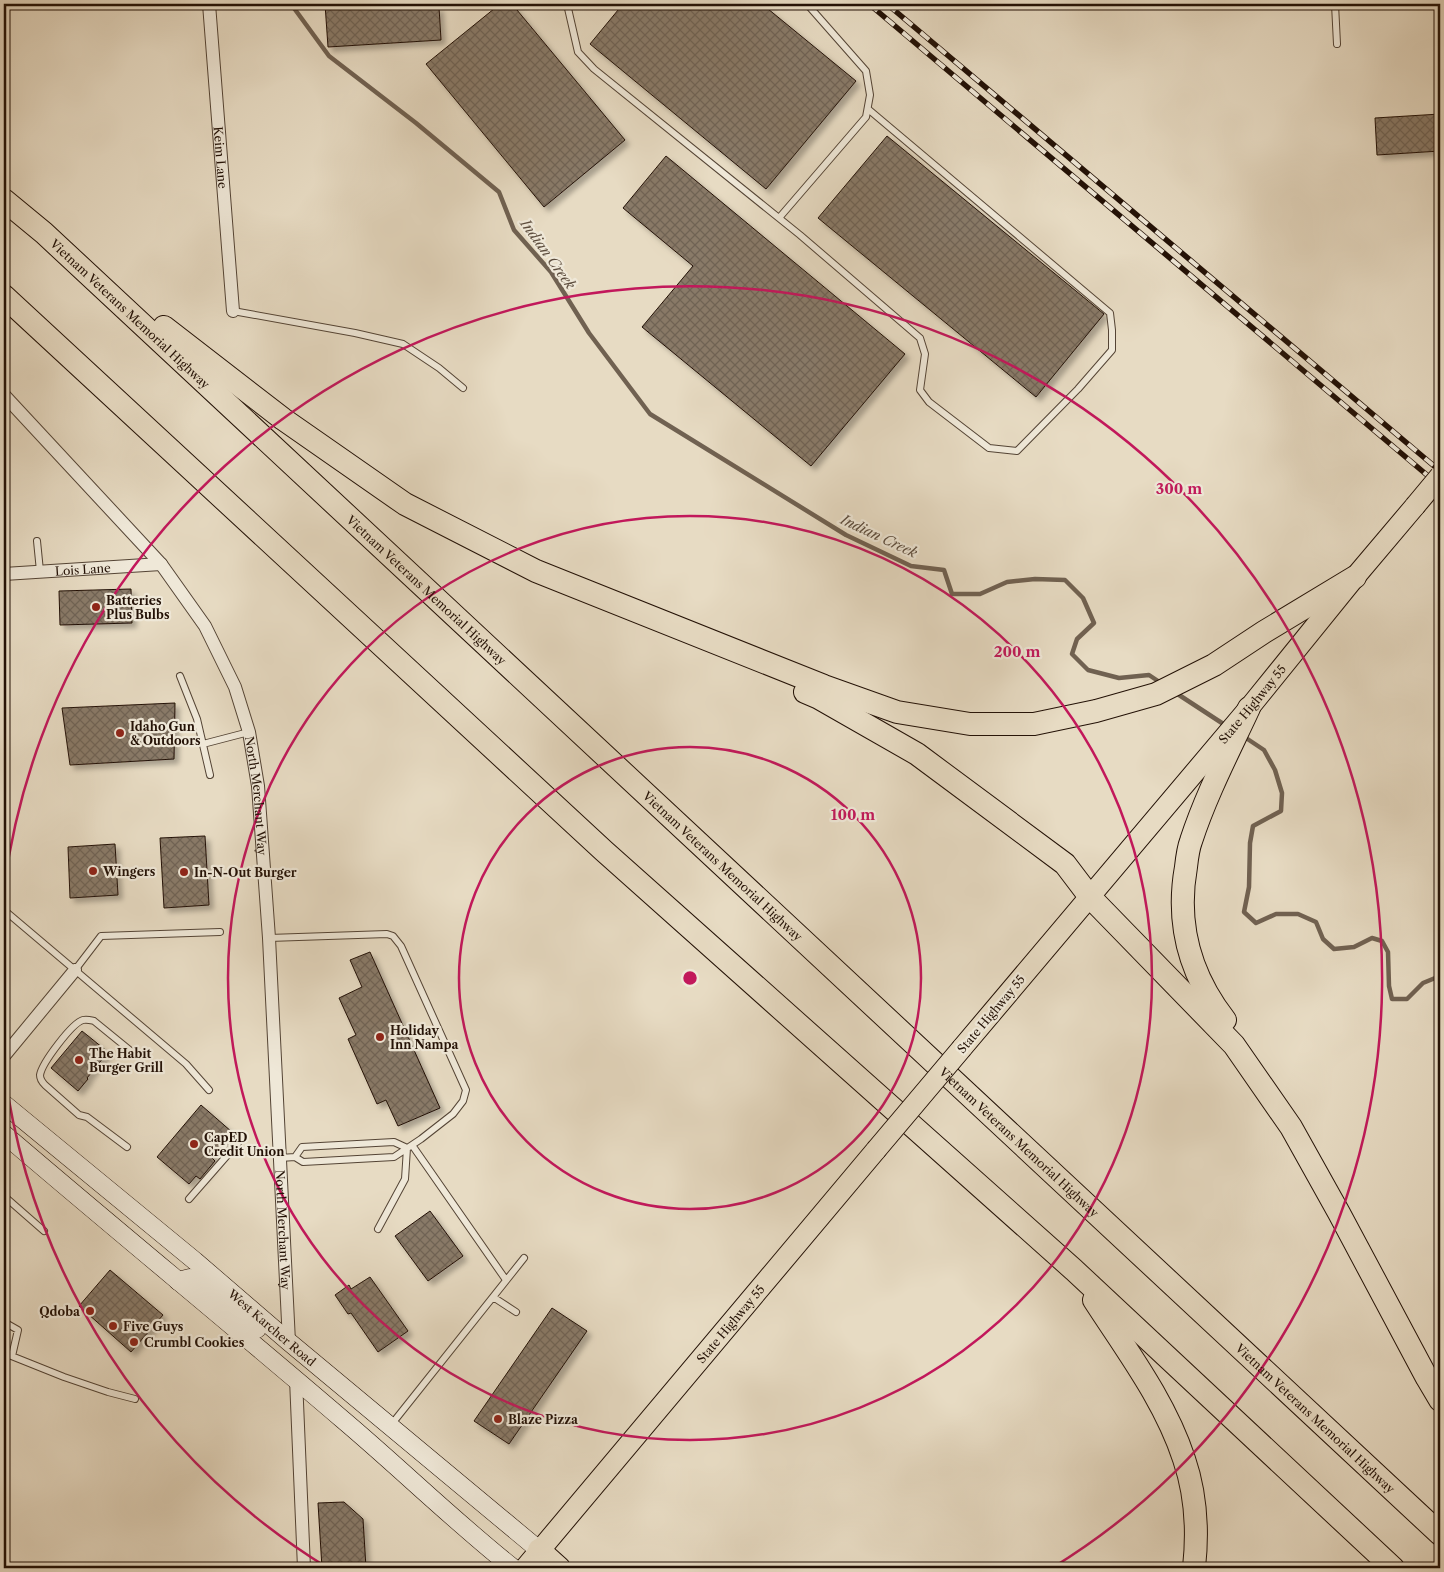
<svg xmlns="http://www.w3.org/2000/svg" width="1444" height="1572" font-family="'Libre Caslon Text',serif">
<defs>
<pattern id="building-cross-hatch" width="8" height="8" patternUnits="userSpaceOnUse" patternTransform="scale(1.25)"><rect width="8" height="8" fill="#897a68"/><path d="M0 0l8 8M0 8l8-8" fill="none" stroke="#706354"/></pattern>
<filter id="shadow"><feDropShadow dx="4.5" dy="4.5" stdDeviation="2.5" flood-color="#0004"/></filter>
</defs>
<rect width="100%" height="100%" fill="#e7dbc3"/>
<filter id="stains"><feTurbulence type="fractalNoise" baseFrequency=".004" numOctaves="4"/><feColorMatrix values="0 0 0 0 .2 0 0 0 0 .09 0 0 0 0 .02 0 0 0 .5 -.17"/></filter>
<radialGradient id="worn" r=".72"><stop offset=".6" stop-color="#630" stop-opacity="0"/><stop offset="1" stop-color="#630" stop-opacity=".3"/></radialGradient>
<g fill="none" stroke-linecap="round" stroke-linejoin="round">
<path stroke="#706151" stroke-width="4.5" d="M291 4 329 56 416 123 499 192 514 230 551 272 589 333 650 414 846 535 911 566 944 570 952 594H980L1007 582 1035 579 1065 580 1083 598 1094 623 1077 639 1072 654 1088 670 1119 678 1149 675 1161 683
M1176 693 1228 727
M1243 736 1264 750 1275 770 1282 793 1281 811 1253 826 1250 843 1249 887 1244 912 1256 923 1276 914H1298L1316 922 1323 939 1334 949 1354 947 1372 938 1382 941 1388 952 1389 986 1392 999H1407L1423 983 1440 976"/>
</g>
<path fill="url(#building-cross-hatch)" stroke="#231106" filter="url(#shadow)" d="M325 4H412L413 9 439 7 441 40 328 47Z
M500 4H512L625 140 544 207 426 64Z
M623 4H762L856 81 766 189 590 44Z
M1440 114V151L1377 155 1375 118Z
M887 136 1104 314 1036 397 818 218Z
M666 156 905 354 811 466 642 327 693 266 623 208Z
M131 589 132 623 60 625 59 591Z
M175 703 174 759 70 765 62 708Z
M205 836 209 905 164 908 160 838Z
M115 844 118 895 70 898 68 847Z
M370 952 440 1108 398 1126 386 1100 377 1104 348 1039 356 1035 339 998 362 987 350 960Z
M82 1031 108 1052 87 1078 88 1079 78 1091 51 1068Z
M201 1105 232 1132 211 1157 215 1161 200 1179 196 1176 189 1184 157 1157Z
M430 1211 463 1256 428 1281 395 1236Z
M110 1270 163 1315 131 1352 79 1306Z
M370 1277 408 1331 378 1352 351 1313 348 1314 335 1295 349 1285 351 1289Z
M552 1308 587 1331 509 1444 474 1421Z
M344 1502 363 1519 366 1568H322L318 1503Z"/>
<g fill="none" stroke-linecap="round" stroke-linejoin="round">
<defs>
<path id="service" d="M567 4 578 52 594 69 800 235 920 338 925 354 920 390 929 402 989 448 1017 451 1078 389 1112 350V330L1110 313 868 109
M1335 4 1337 44
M779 218 866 117 870 95 866 71 807 4
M233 311 355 333 403 344 439 368 463 388
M37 541 40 571
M180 676 197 719 210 775
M203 744 249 732
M4 910 186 1064 209 1090
M269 938 387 934 393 936 401 946 466 1090 463 1101 453 1114 421 1139 394 1157 303 1162 295 1157 280 1158
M75 970 101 936 220 932
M412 1145 506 1280
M127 1147 87 1117 79 1115 45 1085C42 1082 40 1079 40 1075 42 1063 72 1023 83 1020 87 1019 90 1020 94 1021L137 1056
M295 1157 302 1147 394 1142 407 1148
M4 1196 44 1231
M189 1199 238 1143
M378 1229 405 1179 407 1148
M493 1297 516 1312
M4 1322 18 1330 12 1356
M4 1353 64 1377 108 1392 135 1399
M391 1425 524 1258"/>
<g id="minor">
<path id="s1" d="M209 4 233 311"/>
<path id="s2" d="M4 395 161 564 205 626 235 687 249 732 258 786 269 938 289 1342"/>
<path id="s3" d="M4 574 161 564"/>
<path d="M4 1056 75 970"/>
<path d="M296 1379 304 1568"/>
</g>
<g id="secondary">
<path id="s4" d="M4 1104 195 1261 289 1342 539 1550"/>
<path d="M4 1134C116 1230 230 1323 342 1419 400 1468 454 1521 513 1568"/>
<path d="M178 1281 190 1278 199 1281 257 1329"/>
</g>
<g id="trunk">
<path id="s5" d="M962 1048 1249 708 1355 577 1415 506"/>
<path id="s6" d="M525 1568 876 1150"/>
</g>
<g id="motorway">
<path id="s7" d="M4 200 44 233 1440 1534"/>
<path d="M4 296 604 851 1074 1270 1393 1568"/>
<path d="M164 327 283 419 405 504 536 571 824 686 897 712 970 724H1034L1096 711 1156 694 1214 665 1264 632 1355 577"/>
<path d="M805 692 819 698 917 754 1065 864 1090 897 1234 1045 1291 1127 1339 1213 1427 1378 1440 1400"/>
<path d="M1225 1020C1190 975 1176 923 1186 867 1187 858 1188 849 1191 841 1206 795 1229 751 1249 708"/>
<path d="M1094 1300C1127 1351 1165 1401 1184 1459 1196 1494 1198 1532 1194 1568"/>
<path d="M539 1550 559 1568"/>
</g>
</defs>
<use href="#service" stroke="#544435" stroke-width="8"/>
<use href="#minor" stroke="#544435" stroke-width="14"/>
<use href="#secondary" stroke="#231106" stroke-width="19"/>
<use href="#trunk" stroke="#231106" stroke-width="22"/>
<use href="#motorway" stroke="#231106" stroke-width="24"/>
<use href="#service" stroke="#efe8d8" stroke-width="6"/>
<use href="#minor" stroke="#efe8d8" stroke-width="12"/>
<use href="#secondary" stroke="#efe8d8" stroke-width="18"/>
<use href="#trunk" stroke="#e7dbc3" stroke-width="20"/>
<use href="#motorway" stroke="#e7dbc3" stroke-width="22"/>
<defs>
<path id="rail" d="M869 4 1440 486
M887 4 1440 471"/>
</defs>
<use href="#rail" stroke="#231106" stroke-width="5.5"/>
<use href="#rail" stroke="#efe8d8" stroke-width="4" stroke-dasharray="11" stroke-linecap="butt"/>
<defs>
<path id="trunk-bridge" d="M1415 506 1440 476
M876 1150 962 1048"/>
</defs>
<use href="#trunk-bridge" stroke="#231106" stroke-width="22" stroke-linecap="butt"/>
<use href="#trunk-bridge" stroke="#e7dbc3" stroke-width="20"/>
</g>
<g fill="none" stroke="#c2185b" stroke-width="2.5">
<circle cx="690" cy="978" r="231"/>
<circle cx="690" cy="978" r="462"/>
<path d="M328 1568A692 692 0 0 1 4 1068M4 888A692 692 0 1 1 1052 1568"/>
</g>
<g fill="#8f2418" stroke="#efe8d8" stroke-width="2">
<circle cx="96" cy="607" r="5"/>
<circle cx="120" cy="733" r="5"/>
<circle cx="93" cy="871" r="5"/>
<circle cx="184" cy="872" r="5"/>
<circle cx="380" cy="1037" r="5"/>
<circle cx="79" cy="1060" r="5"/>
<circle cx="194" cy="1144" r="5"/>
<circle cx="90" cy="1311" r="5"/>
<circle cx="113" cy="1326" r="5"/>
<circle cx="134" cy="1342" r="5"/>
<circle cx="498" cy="1419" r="5"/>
</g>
<g text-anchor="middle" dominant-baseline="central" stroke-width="4.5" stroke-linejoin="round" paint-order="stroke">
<g font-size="12" fill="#231106" stroke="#efe8d8">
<text stroke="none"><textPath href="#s1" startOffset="154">Keim Lane</textPath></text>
<text stroke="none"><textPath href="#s7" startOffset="170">Vietnam Veterans Memorial Highway</textPath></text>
<text stroke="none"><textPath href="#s3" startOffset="79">Lois Lane</textPath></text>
<text stroke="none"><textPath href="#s7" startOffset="575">Vietnam Veterans Memorial Highway</textPath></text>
<text stroke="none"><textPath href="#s5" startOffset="450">State Highway 55</textPath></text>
<text stroke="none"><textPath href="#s2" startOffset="486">North Merchant Way</textPath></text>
<text stroke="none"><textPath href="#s7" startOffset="980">Vietnam Veterans Memorial Highway</textPath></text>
<text transform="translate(991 1014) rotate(-50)">State Highway 55</text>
<text stroke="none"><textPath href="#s7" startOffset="1385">Vietnam Veterans Memorial Highway</textPath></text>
<text stroke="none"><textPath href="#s2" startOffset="921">North Merchant Way</textPath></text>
<text stroke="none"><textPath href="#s6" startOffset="319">State Highway 55</textPath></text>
<text stroke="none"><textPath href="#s4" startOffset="349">West Karcher Road</textPath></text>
<text stroke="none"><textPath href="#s7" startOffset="1790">Vietnam Veterans Memorial Highway</textPath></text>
</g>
<g font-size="12" font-weight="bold" fill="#231106" stroke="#efe8d8" text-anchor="start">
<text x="106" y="600">Batteries<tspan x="106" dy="14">Plus Bulbs</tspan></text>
<text x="130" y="726">Idaho Gun<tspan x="130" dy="14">&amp; Outdoors</tspan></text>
<text x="103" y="871">Wingers</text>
<text x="194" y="872">In-N-Out Burger</text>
<text x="390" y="1030">Holiday<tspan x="390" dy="14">Inn Nampa</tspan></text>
<text x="89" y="1053">The Habit<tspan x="89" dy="14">Burger Grill</tspan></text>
<text x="204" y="1137">CapED<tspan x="204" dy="14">Credit Union</tspan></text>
<text x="80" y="1311" text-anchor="end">Qdoba</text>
<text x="123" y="1326">Five Guys</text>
<text x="144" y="1342">Crumbl Cookies</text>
<text x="508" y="1419">Blaze Pizza</text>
</g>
<g font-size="14" font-style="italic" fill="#5d4d3e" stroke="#efe8d8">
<text transform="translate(548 254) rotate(54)">Indian Creek</text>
<text transform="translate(879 536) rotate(25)">Indian Creek</text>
</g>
</g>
<circle cx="690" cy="978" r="8" fill="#c2185b" stroke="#efe8d8" stroke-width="2.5"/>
<g font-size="15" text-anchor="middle" font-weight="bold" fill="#c2185b" stroke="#efe8d8" stroke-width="4.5" stroke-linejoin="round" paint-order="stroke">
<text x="1179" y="494">300 m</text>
<text x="1017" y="657">200 m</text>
<text x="853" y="820">100 m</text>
</g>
<rect width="1444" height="1572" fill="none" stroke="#e7dbc3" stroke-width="20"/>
<rect x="5" y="5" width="1434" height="1562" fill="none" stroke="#231106" stroke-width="2.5"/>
<rect x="10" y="10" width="1424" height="1552" fill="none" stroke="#231106"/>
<rect width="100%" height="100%" filter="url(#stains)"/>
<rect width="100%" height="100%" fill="url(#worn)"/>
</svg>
